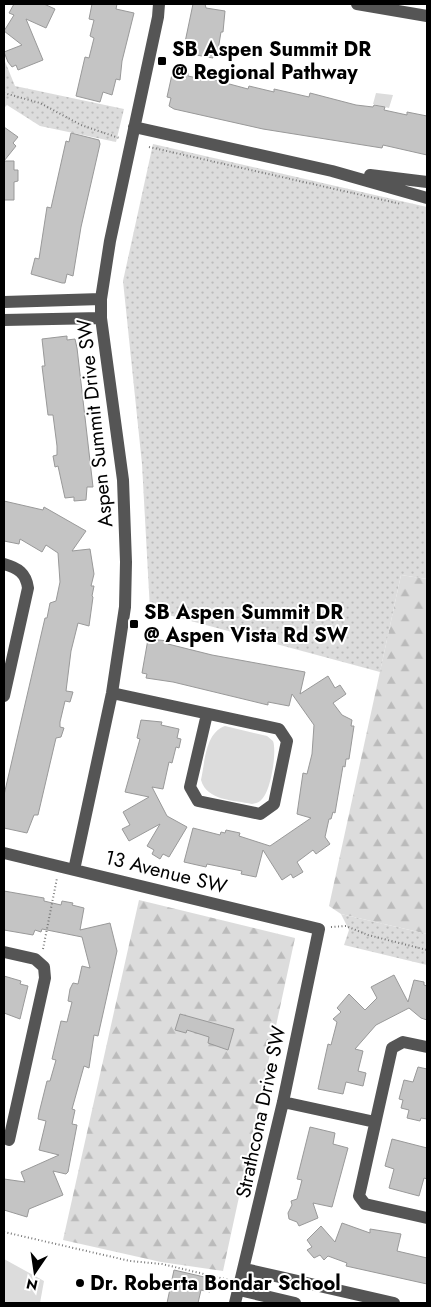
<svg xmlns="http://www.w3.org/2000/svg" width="431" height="1307" font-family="Jost,sans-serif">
<defs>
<pattern id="forest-firs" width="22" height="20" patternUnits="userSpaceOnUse" patternTransform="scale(1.25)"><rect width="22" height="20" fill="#dcdcdc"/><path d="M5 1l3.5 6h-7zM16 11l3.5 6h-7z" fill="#bbb"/></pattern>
<pattern id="park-dots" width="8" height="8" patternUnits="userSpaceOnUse" patternTransform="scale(1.25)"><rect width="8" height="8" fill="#dcdcdc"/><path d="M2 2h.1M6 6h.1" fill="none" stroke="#bbb" stroke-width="1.8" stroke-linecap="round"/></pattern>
</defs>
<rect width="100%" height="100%" fill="#fff"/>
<path fill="#dcdcdc" d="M376 93 393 95 389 108 373 104Z
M225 726 267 736 273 741C277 751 271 791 262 799 259 803 256 803 252 804 234 800 207 801 201 780 205 762 205 733 225 726Z
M4 1259 44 1281 40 1303H4Z"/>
<path fill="url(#forest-firs)" d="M401 575 427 579V934L341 914 329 906Z
M139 900 295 938 223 1271 161 1262 63 1240Z"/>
<path fill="url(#park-dots)" d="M4 59 15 86 124 109 116 142 40 126 7 105 4 108Z
M153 144 427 207V579L401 575 380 672 150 610 142 464 123 281Z
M341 914 427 934V965L344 945 349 930Z"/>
<path fill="#c4c4c4" stroke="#999" d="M14 4H44L55 9 46 28 26 19 43 60 18 70 16 65 12 67 8 62 4 52 22 45 4 31 14 15 9 13Z
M92 4H117L116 9 134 13 122 61 120 80 116 79 112 95 103 92 100 102 76 96 85 57 89 58 94 38 90 36 94 20 89 19Z
M193 4H205L206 8 225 11 223 32H221L218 50H215L213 58 185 53 186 47H184Z
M173 70 188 73V76L206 80 207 78 248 89 249 86 274 92V89L309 97 310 93 356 105 373 107 374 105 385 107 384 110 407 115V112L427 116V155L383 145 382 148 263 129 174 109 169 106 171 98 167 97Z
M4 127 18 137 13 143 16 146 4 161Z
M71 133 99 140 100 144 81 227 73 276 67 274 65 283H62L31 274 35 258 39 259 47 207 51 208 66 141 69 142Z
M4 161H14V170H18V181L14 182V200H4Z
M67 336V340L75 339 77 348 93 487H87L86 500 74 501V497L65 498 58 466 55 467 53 456 57 455V446L53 415H48L42 366H45L42 339Z
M4 501 43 510 44 507 86 531 72 551 90 549 94 574 91 586H94L92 596 93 597 89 626 78 623 71 651 66 691 73 692 70 702 65 701 60 722V727L64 728 61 737 56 738 38 815H34L27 833 4 828V795L45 618H47L50 603 56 601 60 582 58 553 46 545 42 552 20 539 19 544 4 541Z
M148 639 169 641 168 644 212 655 305 672 300 694 328 676 335 688 340 685 346 694 333 703 342 715 352 720 351 726H354L349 759H346L345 767 343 766 335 813 333 812 331 819H329L325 837 330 844 316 854 313 850 297 862 303 872 293 878 291 874 282 880 263 850 256 877 241 874 242 871 207 864 206 867 184 862 193 828 220 835 221 832 225 833 226 830 240 833 239 836 270 846 311 818 297 814 303 773 307 774 312 754 314 725 292 694 289 706 268 702V705L173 682 146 678 147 674 142 673Z
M141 720 162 722 161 725 179 729 177 738 181 739 179 748 176 747 172 763 169 762 163 789 152 787 167 816 187 827 169 857 163 854 160 859 152 854 154 850 147 846 160 824 129 841 122 829 130 825 123 812 149 797 125 792 140 739 137 738Z
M4 891 44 898V901L61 905 62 901 73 903 72 905 84 908 80 930 110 923 117 951 98 1036 94 1035 89 1068 84 1066 72 1109 75 1110 72 1124 77 1125 68 1172 66 1174 53 1171 63 1195 29 1209 27 1217 4 1210V1179L25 1182 21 1172 59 1155 39 1150 46 1121 38 1119 39 1113 47 1081H50L56 1060 52 1059 61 1021 67 1022 72 1002 68 1001 70 989 73 983 78 984 82 966 90 968 82 937 42 929 41 932 35 930 33 935 4 930Z
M394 975 408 1002 414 980 424 982V985L427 986V1020L421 1018 409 1008 376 1025 355 1049 363 1051 358 1071 366 1073 363 1086 346 1082 343 1094 318 1089 328 1044 331 1045 337 1022 333 1019 341 1012 337 1008 349 994 365 1010 377 998 371 987Z
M4 976 21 981 20 984 28 986 20 1019 4 1013Z
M180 1014 234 1029 228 1050 208 1043 209 1037 187 1030 186 1033 175 1030Z
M418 1067 427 1069V1119L421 1118 420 1121 407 1118 409 1110 401 1108 403 1100 399 1099 404 1080 413 1082Z
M310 1127 335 1133 333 1144 348 1148 332 1207 313 1203 318 1218 299 1226 297 1222 289 1219 288 1213 292 1205 291 1201 297 1199 302 1180 297 1179Z
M392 1139 427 1148V1179L424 1178 419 1196 389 1188 394 1169 385 1166Z
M342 1223 370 1233V1229L401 1234 397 1251 427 1258V1284L346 1266 347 1263 328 1256 324 1260 320 1255 314 1258 307 1250 312 1247 307 1240 321 1226 335 1242Z
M174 1270 213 1279 210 1292 201 1290 198 1303H167Z"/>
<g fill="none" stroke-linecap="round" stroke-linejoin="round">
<path stroke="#777" stroke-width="2" stroke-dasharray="1 2.5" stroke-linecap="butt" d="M4 93 40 103 81 125 119 138
M149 147 401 204
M331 927 346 926 368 935 427 950
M43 949 57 878
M4 1232 130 1261 162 1264 229 1280"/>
<path stroke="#555" stroke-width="12" d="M357 4 427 16
M134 127 332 171 427 198
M370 175 427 182
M4 302 101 299
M4 320 101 318
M4 564C18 568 26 573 28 588L4 696
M112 693 279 729 287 741 274 804 260 814 198 801 190 787 207 714
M4 853 319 929 283 1102 235 1303
M74 870 112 693 125 607 126 562 123 480 101 318V299L110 241 158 17 159 4
M4 952 35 959 44 967 45 978 9 1140
M427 1047 403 1042 392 1048 359 1196 365 1204 427 1218
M283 1102 375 1122
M245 1269 394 1303
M239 1290 295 1303"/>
</g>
<g fill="#000" stroke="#fff" stroke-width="2">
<rect x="157" y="56" width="10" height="10" rx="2.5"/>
<rect x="129" y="619" width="10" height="10" rx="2.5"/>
<circle cx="80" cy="1283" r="5"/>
</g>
<g text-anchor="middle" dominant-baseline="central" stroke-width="4" stroke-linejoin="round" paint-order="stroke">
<g font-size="20" font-weight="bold" fill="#000" stroke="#fff" text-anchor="start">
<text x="172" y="49">SB Aspen Summit DR<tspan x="172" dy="23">@ Regional Pathway</tspan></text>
<text x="144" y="612">SB Aspen Summit DR<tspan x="144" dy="23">@ Aspen Vista Rd SW</tspan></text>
<text x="90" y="1283">Dr. Roberta Bondar School</text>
</g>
<g font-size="20" fill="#000" stroke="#fff">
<text transform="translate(95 423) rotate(-96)">Aspen Summit Drive SW</text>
<text transform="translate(166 872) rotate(14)">13 Avenue SW</text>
<text transform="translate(261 1112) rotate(-78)">Strathcona Drive SW</text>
</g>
</g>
<rect width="431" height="1307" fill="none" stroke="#000000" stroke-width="10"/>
<g transform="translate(35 1272) rotate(193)" stroke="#ffffff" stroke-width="4" paint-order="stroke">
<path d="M0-4L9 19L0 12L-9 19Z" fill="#000000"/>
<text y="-8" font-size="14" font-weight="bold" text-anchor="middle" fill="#000000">N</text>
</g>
</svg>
